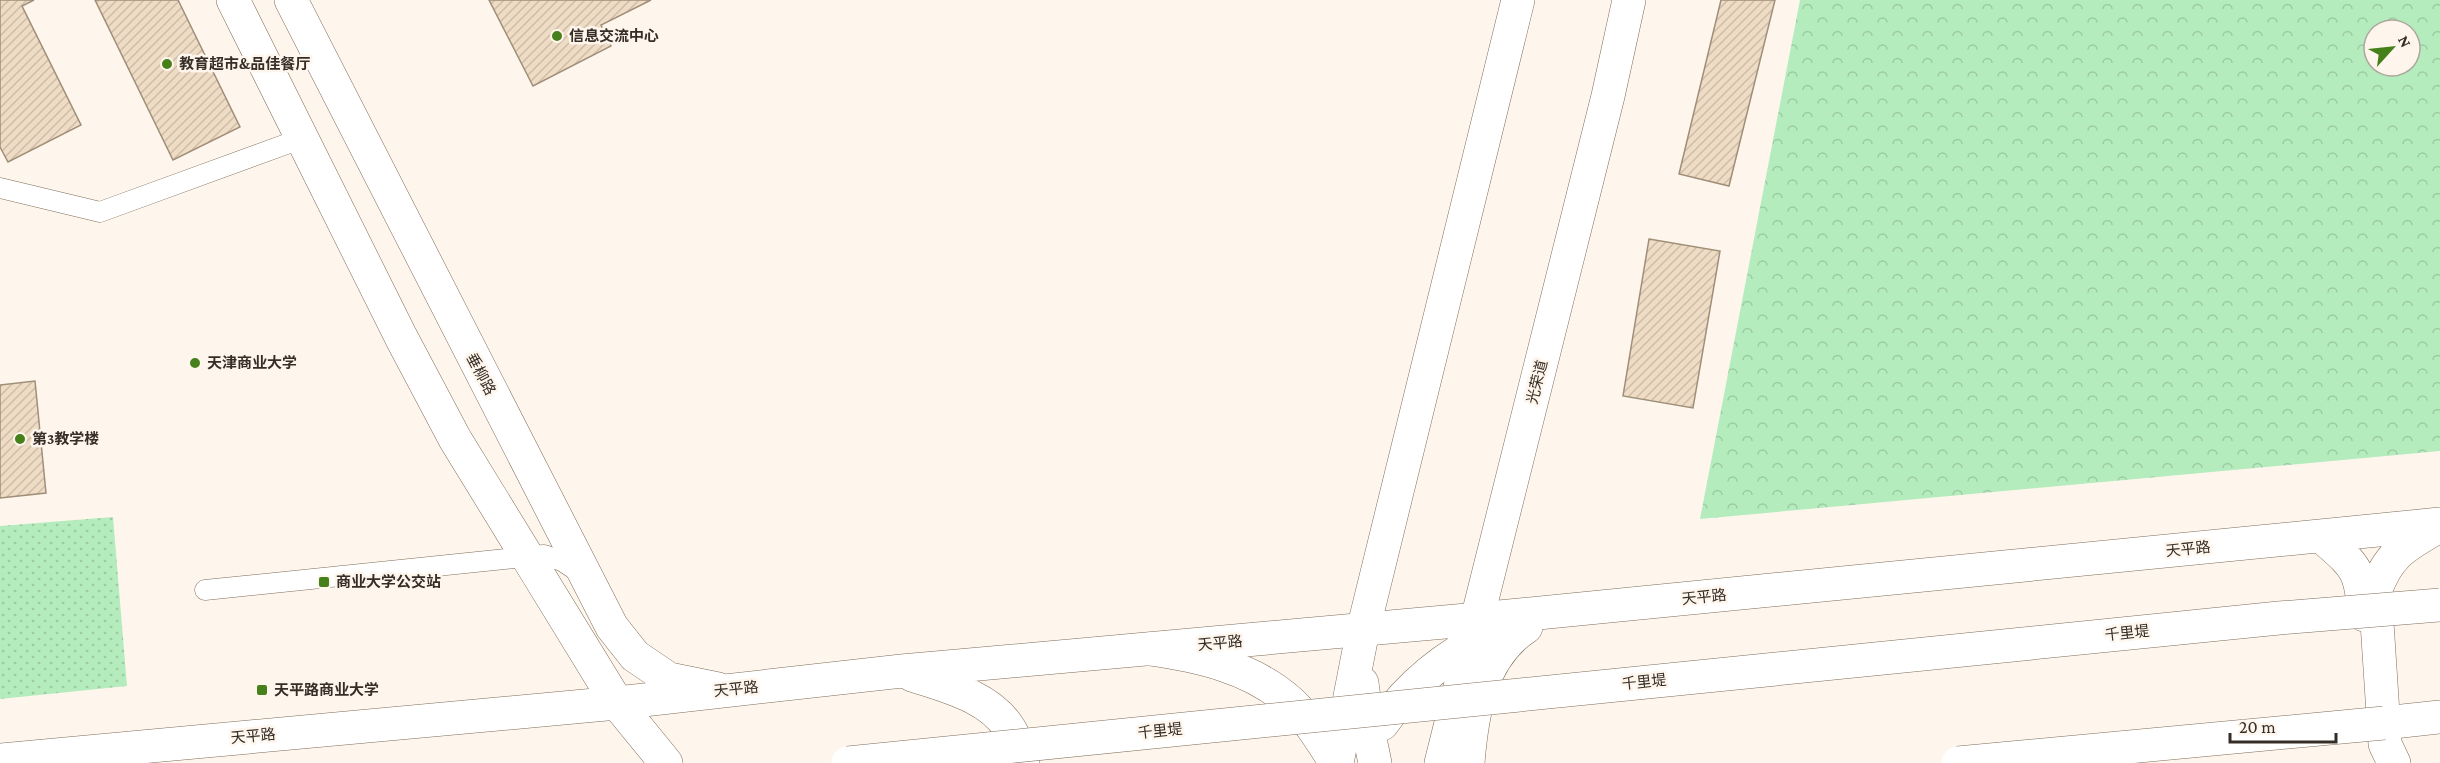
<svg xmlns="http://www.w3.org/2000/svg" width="2440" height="763" font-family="'Crimson Pro','Noto Sans SC',serif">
<defs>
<pattern id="grass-dots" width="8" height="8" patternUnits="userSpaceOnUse" patternTransform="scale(1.5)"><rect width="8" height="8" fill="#b5ecbd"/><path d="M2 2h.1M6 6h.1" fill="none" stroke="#9ccba2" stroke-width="1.8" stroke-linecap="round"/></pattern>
<pattern id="forest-crowns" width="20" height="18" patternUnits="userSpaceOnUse" patternTransform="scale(1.5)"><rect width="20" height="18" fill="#b5ecbd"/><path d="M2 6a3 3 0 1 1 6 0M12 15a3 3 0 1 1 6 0" fill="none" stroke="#9ccba2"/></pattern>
<pattern id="building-hatch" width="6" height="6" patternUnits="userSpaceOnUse" patternTransform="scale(1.5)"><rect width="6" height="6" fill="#efdcc5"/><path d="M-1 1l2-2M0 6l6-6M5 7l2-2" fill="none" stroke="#cebda9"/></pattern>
</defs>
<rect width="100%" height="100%" fill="#fef6ed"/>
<path fill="url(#grass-dots)" d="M113 517 127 686 0 699V526Z"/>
<path fill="url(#forest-crowns)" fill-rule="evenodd" d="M1800 0H2440V451L1700 519ZM2374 30H2410V66H2374Z"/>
<path fill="url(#building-hatch)" stroke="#9f8e78" stroke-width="1.5" d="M0 0H34L22 6 81 125 8 162 0 147Z
M95 0H178L240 127 173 160Z
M489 0H651L601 25 611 46 533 86Z
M1721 0H1775L1729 186 1679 174Z
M1649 239 1720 251 1693 408 1623 396Z
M35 381 46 493 0 498V385Z"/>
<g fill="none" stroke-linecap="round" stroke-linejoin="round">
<defs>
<path id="lane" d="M0 188 100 212 303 138
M205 590 544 555 562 561 580 573"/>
<path id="street" d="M233 0 401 337 455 439 617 703 666 763
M291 0 612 627 635 656 669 679 718 689"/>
<path id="secondary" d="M2321 536C2355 566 2361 568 2364 615
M912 675C945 686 989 696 1009 728 1016 738 1019 752 1023 763
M1382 724C1410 684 1446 655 1491 634
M0 760 617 703 902 671 1478 619 2440 524
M1468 763C1472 712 1481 657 1526 627
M2394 763 2385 744 2375 592C2388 555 2403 547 2436 528"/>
<path id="primary" d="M1150 649C1199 656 1250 667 1288 700 1308 717 1322 742 1336 763
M1362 683 1368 729 1375 763
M1337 763 1363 630 1518 0
M1441 763 1608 96 1629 0"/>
<path id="highway" d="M2384 723 2440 717"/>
</defs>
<use href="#lane" stroke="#7f6d59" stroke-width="21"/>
<use href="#street" stroke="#7f6d59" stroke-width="34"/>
<use href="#secondary" stroke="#7f6d59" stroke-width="34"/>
<use href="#primary" stroke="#7f6d59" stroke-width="34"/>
<use href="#highway" stroke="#7f6d59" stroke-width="34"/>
<use href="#lane" stroke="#fff" stroke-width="20"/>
<use href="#street" stroke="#fff" stroke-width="33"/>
<use href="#secondary" stroke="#fff" stroke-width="33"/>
<use href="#primary" stroke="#fff" stroke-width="33"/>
<use href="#highway" stroke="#fff" stroke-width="33"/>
<defs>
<path id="highway-bridge" d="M848 763 2279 618 2440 605
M1958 763 2384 723"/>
</defs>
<use href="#highway-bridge" stroke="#7f6d59" stroke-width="34" stroke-linecap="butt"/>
<use href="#highway-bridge" stroke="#fff" stroke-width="33"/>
</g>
<g fill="#45801b" stroke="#fef6ed" stroke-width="2">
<circle cx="557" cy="36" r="6"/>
<circle cx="167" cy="64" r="6"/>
<circle cx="195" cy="363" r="6"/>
<circle cx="20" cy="439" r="6"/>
<rect x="318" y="576" width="12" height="12" rx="3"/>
<rect x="256" y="684" width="12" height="12" rx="3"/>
</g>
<g text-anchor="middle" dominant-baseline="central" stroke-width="5" stroke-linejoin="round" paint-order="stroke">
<g font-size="15" font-weight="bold" fill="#362e26" stroke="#fef6ed" text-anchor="start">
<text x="569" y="36">信息交流中心</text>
<text x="179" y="64">教育超市&amp;品佳餐厅</text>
<text x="207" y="363">天津商业大学</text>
<text x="32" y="439">第3教学楼</text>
<text x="336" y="582">商业大学公交站</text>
<text x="274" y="690">天平路商业大学</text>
</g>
<g font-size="15" fill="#362e26" stroke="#fef6ed">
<text transform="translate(481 374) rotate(62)">垂柳路</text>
<text transform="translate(1537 382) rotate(-76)">光荣道</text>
<text transform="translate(2188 549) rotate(-6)">天平路</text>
<text transform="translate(1704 597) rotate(-6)">天平路</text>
<text transform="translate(2127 633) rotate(-6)">千里堤</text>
<text transform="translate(1220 643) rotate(-5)">天平路</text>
<text transform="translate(1644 682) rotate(-6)">千里堤</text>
<text transform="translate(736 689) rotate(-6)">天平路</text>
<text transform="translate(1160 731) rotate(-6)">千里堤</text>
<text transform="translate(253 736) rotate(-5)">天平路</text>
</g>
</g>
<g transform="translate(2392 48) rotate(63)"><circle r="28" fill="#fef6ed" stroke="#aea69d" stroke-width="1.5"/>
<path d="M0-4.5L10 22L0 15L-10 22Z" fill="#45801b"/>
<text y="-9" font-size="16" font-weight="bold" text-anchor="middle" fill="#362e26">N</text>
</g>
<path d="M2230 733v9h106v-9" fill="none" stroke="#362e26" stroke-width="3"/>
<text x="2239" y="733" font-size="18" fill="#362e26" stroke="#fef6ed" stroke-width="4.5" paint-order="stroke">20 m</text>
</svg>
